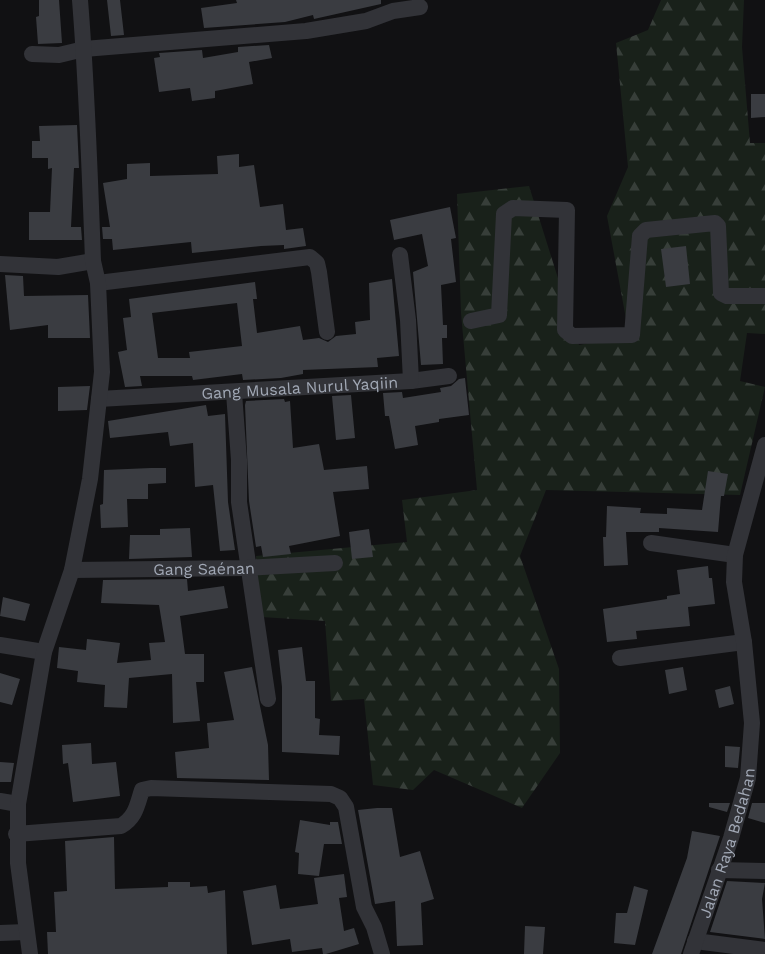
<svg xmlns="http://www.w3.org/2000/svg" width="765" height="954" font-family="'Work Sans',sans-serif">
<defs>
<pattern id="forest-firs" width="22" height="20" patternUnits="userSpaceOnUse" patternTransform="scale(1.5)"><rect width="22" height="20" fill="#19211a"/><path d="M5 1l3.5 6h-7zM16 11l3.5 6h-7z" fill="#373e39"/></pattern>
</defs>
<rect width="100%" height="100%" fill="#111113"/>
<path fill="url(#forest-firs)" d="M661 0H744L742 47 750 143H765V334L747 333 740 381 765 387 740 495 546 490 520 556 559 669 560 753 522 808 434 770 413 790 373 785 364 699 331 701 325 621 261 617 256 556 407 542 402 500 477 490 461 313 457 194 529 186 579 345 629 335 607 216 628 167 616 43 648 30Z"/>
<path fill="#3a3c41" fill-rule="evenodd" d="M39 0H59L62 43 38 44 36 17 39 16Z
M107 0H120L124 35 111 36Z
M236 0H381V4L314 19 313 15 285 22 204 28 201 8 237 3Z
M269 45 272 58 249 62 253 84 215 91V98L192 101 190 88 159 92 154 58 160 57 159 53 202 50 203 58 238 52V47Z
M751 94H765V117L751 118Z
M77 125 79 168H74L71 227H81L82 240H29V212H50L52 168 48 169V158H32V141H40L39 126Z
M239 154V167L254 165 260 207 283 204 286 230 303 228 306 246 284 249V245L261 246 192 253 191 242 113 250 112 239H103L102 227H110L103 183 127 179V164L150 163V176L218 174 217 156Z
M450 207 456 238 451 239 456 282 441 285 443 325H447V338H442L443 364 421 365 413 272 428 266 422 234 394 240 390 220Z
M686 246 690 284 666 287 661 249Z
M5 275 23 276 24 296 88 295 90 338H48V325L10 330Z
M392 279 399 356 377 358 378 367 303 370V374L281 378 243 380 242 374 193 380 192 376H140L142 386 125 387 118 352 127 350 123 318 131 317 129 299 255 282 257 299H253L257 333 300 326 303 340 319 338 328 342 336 336 356 334 355 322 370 320 369 283ZM237 303 242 346 189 352 190 358H158L152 313Z
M465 378 469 415 439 419V422L415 426 418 445 395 449 389 416H385L383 393 402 392 403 398 441 392 440 388 451 386 459 379Z
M90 386 87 410 58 411V387Z
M351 395 355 438 336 440 332 396Z
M284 399 285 402 290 401 293 448 319 444 324 470 367 466 369 489 333 492 340 536 289 546 291 554 263 557 261 546 256 547 249 501 245 405 246 401Z
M206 405 208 416 225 414 228 502 235 550 220 551 213 485 195 487 193 443 170 446 168 432 110 438 108 421Z
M151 468H166V483L148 484V499H127L128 527 101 528 100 505 103 504 104 470Z
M708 471 728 474 724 496H721L718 532 659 528V532H626L628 565 604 566 603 537H606L607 506 641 508 640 513 667 514V508L702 510Z
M190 528 192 557 129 559 130 535H160V529Z
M369 529 373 557 352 559 349 532Z
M708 566 709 578H712L715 604 688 607 690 626 636 631 637 639 607 642 603 609 667 599V596L680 594 677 570Z
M187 579 188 591 224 586 228 608 180 616 185 654H204V682H196L200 721 173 723 172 674 129 678 127 708 104 707 105 685 77 682 78 671 57 668 59 647 86 650 87 639 120 643 117 663 151 660 149 643 165 642 159 605 101 603 103 580Z
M3 597 30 604 25 621 0 616Z
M302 647 306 681H315V718L320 719 319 735 340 736 339 755 282 752V687L278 650Z
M252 667 268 745 269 780 177 778 175 752 209 748 207 723 234 720 224 672Z
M683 667 687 690 669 694 665 670Z
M0 673 20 679 12 705 0 702Z
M730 686 734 704 719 708 715 690Z
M91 743 92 764 116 762 120 796 73 802 68 763 63 764 62 745Z
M725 746 740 747 738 768 725 767Z
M0 762 14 763 11 782H0Z
M709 803H730L727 812 709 807Z
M752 803H765V823L748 818Z
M377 808H392L400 857 420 851 434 899 421 903 423 945 397 946 395 901 375 904 358 810Z
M300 820 330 825V822H338L342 844H324L319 876 298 874 299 853 295 852Z
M692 831 720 836 681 954H652L687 858Z
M114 837 115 889 168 887V882H190V887L207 886 208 893 225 890 227 954H48L47 932H56L54 892 67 891 65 841Z
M344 874 347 897 339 898 344 931 354 928 359 944 326 954H323L322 948 292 952 290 939 252 945 243 891 276 885 280 909 318 904 314 878Z
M727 881 765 883 762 899 765 939 710 932Z
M634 886 648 890 635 945 614 943 616 913H627Z
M525 926 545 927 543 954H524Z"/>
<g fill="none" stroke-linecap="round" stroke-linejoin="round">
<g stroke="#323338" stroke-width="16">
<path d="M32 54 59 55 84 49 306 31 366 21 393 11 420 7"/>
<path d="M0 264 58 267 93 261"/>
<path d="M98 283 310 257 317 263 319 272 327 332"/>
<path d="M471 321 499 315 504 214 513 208 567 210 565 330 572 336 632 335 640 236 646 230 715 223 718 226 721 293 727 296H765"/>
<path d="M411 381 449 376"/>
<path d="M234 393 239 460V502L268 699"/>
<path id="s1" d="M99 399 411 381 408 320 400 255"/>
<path d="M651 543 735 555"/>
<path id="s2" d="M72 570 247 568 335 563"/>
<path d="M0 645 44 652"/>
<path d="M620 658 744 642"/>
<path d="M0 801 18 804"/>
<path d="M16 834 121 826C136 817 137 805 142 790L151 788 331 794 340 798 346 807 364 907 374 927 382 954"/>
<path d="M719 870 765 871"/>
<path d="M0 933 26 932"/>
<path d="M695 941 765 950"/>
<path d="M30 954 18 863V804L44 652 72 570 90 479 102 372 98 283 93 261C90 174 87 87 80 0"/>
<path id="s3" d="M691 954 731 838 748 778 752 723 744 642 734 582 735 555 765 445"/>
</g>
</g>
<g text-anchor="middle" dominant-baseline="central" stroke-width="5" stroke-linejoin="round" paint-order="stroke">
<g font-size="16" fill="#a1a8b5" stroke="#0c0c0e">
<text stroke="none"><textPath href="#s1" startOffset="201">Gang Musala Nurul Yaqiin</textPath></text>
<text stroke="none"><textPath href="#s2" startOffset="132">Gang Saénan</textPath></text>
<text stroke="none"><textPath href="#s3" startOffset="117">Jalan Raya Bedahan</textPath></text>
</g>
</g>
</svg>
